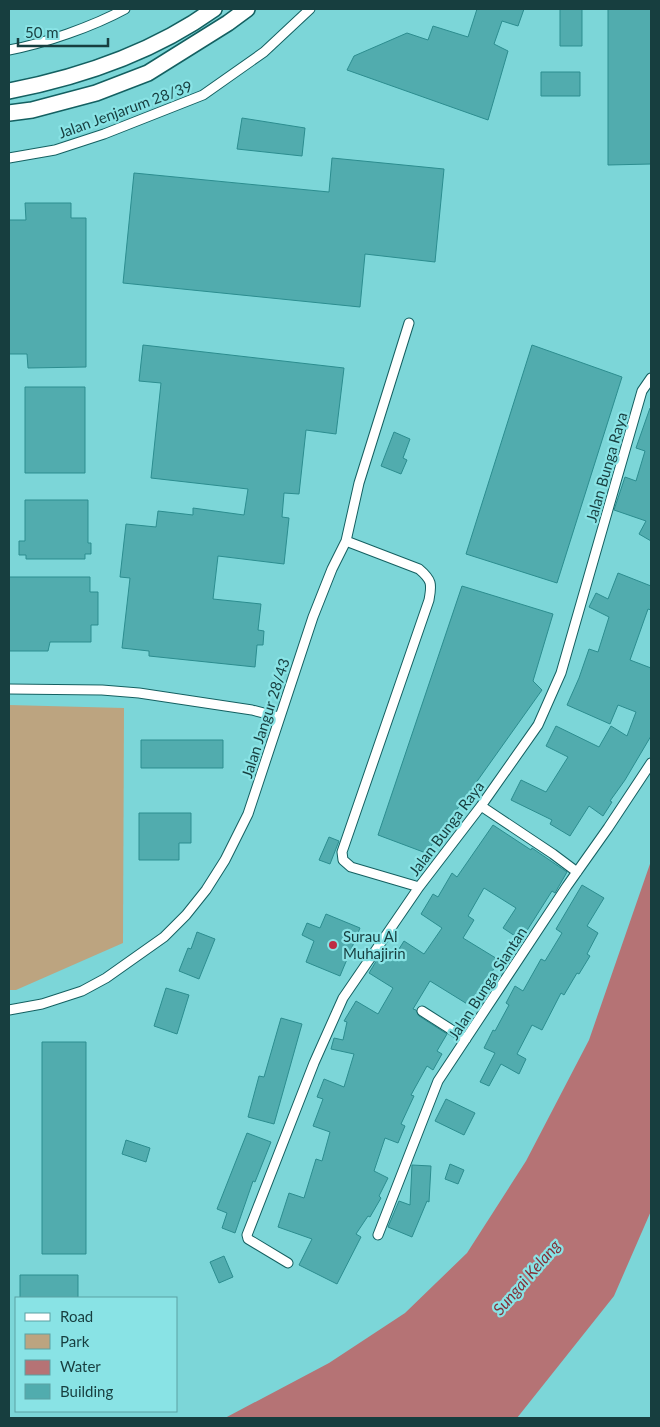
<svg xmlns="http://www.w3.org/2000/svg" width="660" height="1427" font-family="Lato,sans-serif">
<rect width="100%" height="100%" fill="#7cd6d8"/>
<path fill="#bca480" d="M9 705 124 708 123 943 16 990H9Z"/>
<path fill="#b57375" d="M651 861V1211L614 1296 517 1418H225L329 1363 405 1313 467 1253 526 1161 589 1040Z"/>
<path fill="#51acae" stroke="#2c8d8f" d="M477 9H524L518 26 502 21 494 44 508 51 488 120 347 70 354 56 407 33 428 40 433 26 468 37Z
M560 9H582V46H560Z
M608 9H651V164L608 165Z
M541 72H580V96H541Z
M242 118 305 128 302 156 237 149Z
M332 158 444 169 435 262 365 254 360 307 123 283 134 173 329 192Z
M25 203H71V218H86V367L28 368 27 354H9V220H26Z
M143 345 344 368 336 434 306 430 299 494 284 493 282 517 289 518 284 564 218 556 213 599 261 604 258 630 264 631 263 645H257L255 667 149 656V651L122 648 130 578 120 577 126 524 156 527 158 511 193 515V508L244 515 248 489 151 478 161 383 139 381Z
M532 345 622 377 557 583 466 554Z
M25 387H85V473H25Z
M650 408H651V541L639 534 646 521 614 510 625 477 636 481 645 451 636 448Z
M394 432 410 439 403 458 407 460 401 474 381 466Z
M25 500H88V543H91V554H85V559H26V555H19V541H25Z
M618 573 651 586V610L648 609 630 660 651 668V736L625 780 610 801 612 802 603 816 589 806 570 836 550 824 552 820 511 800 521 780 546 792 568 757 546 746 556 726 599 747 611 726 627 736 636 712 618 705 610 724 567 705 579 678 589 649 598 652 609 617 589 607 596 593 608 599Z
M9 577H90V592H98V625H91V642H50L48 651H9Z
M462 586 553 614 533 681 542 690 426 853 378 835Z
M141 740H223V768H141Z
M139 813H191V843H179V860H139Z
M493 825 531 850 532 848 567 872 555 893 552 891 521 940 503 928 516 908 484 888 468 916 474 920 463 938 499 960 477 997 484 1001 477 1010 430 981 413 1009 416 1010 419 1016 447 1034 437 1051 442 1054 433 1070 427 1066 411 1095 414 1096 401 1124 405 1126 398 1143 385 1138 374 1171 388 1178 379 1196 381 1198 370 1217 368 1216 356 1234 361 1237 337 1284 299 1265 312 1239 278 1227 289 1193 304 1198 316 1159 322 1161 330 1132 313 1126 323 1099 317 1097 324 1079 344 1087 354 1054 331 1049 334 1038 343 1040 347 1022 344 1021 356 1001 378 1014 393 988 369 973 381 953 392 960 404 941 424 954 442 928 421 914 433 894 438 897 452 873 457 877Z
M329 837 339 841 330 864 319 860Z
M582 885 604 898 587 926 598 933 587 954 590 956 579 974 577 973 564 995 561 993 542 1030 532 1025 517 1054 526 1059 519 1074 501 1064 489 1086 480 1082 495 1053 484 1048 493 1030 495 1031 509 1005 506 1003 515 986 523 991 541 959 545 961 562 933 556 929Z
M326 914 360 928 340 976 306 962 314 941 302 935 307 923 320 928Z
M197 932 215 939 199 979 179 971 188 948 191 949Z
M166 988 189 995 177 1034 154 1026Z
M281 1018 302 1024 274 1124 248 1117 259 1076 264 1077Z
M42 1042H86V1254H42Z
M446 1099 475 1113 464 1135 435 1121Z
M247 1133 271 1142 255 1182 253 1181 235 1233 222 1228 227 1213 217 1209Z
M126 1140 150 1148 146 1162 122 1154Z
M450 1164 464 1170 458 1184 445 1179Z
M412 1165 431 1166 429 1202 427 1201 412 1237 388 1227 399 1201 410 1205Z
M224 1256 233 1277 219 1283 210 1262Z
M20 1275H78V1298H20Z"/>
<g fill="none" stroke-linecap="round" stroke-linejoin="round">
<defs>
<path id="street" d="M9 50C43 44 94 26 125 9
M9 158 55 150 104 134 203 95 264 52 310 9
M346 541 419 569C432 580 432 584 429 600L342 852 343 860 351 867 419 887
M9 689 102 690 139 693 252 710 279 717
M481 806 553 854 577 872
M9 1010 42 1004 82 991 106 978 164 937 186 915 206 890 225 860 248 814 313 617 332 569 346 541 359 483 409 323
M422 1011 466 1039
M378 1235 438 1081 567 886 608 828 651 763
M288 1263 248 1239 247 1235 314 1063 343 998 419 887 481 806 538 725 561 673 642 391 651 378"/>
<path id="primary" d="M9 91C81 77 154 52 214 9
M9 113 32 110 96 93 148 73 228 23 247 9"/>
</defs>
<use href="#street" stroke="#146061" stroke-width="11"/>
<use href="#primary" stroke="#146061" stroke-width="18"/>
<use href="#street" stroke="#fff" stroke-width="9"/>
<use href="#primary" stroke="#fff" stroke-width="15"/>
</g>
<circle fill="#be2d44" stroke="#89e3e5" stroke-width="2" cx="333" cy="945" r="5"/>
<g text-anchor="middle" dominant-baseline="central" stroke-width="4.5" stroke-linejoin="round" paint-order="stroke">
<g font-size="15" fill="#173e3f" stroke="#89e3e5">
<text transform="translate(125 109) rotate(-20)">Jalan Jenjarum 28/39</text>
<text transform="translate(606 467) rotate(-74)">Jalan Bunga Raya</text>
<text transform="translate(265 718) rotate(-72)">Jalan Jangur 28/43</text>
<text transform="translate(446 828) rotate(-53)">Jalan Bunga Raya</text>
<text transform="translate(487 983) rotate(-57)">Jalan Bunga Siantan</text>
</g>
<g font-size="15" fill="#173e3f" stroke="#89e3e5" text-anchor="start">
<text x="343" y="936">Surau Al<tspan x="343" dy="17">Muhajirin</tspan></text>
</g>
<g font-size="16" font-style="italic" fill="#843139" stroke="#89e3e5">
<text transform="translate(526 1277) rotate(-49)">Sungai Kelang</text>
</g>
</g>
<rect width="660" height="1427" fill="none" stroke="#173e3f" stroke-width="20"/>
<rect x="15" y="1297" width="162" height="115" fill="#89e3e5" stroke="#5ba1a3"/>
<rect x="25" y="1313" width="25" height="8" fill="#ffffff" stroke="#5ba1a3"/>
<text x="60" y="1322" font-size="15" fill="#173e3f">Road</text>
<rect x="25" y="1334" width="25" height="15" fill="#bca480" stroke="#5ba1a3"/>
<text x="60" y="1347" font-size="15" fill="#173e3f">Park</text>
<rect x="25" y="1360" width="25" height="15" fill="#b57375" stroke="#5ba1a3"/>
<text x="60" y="1372" font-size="15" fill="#173e3f">Water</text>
<rect x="25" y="1384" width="25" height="15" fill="#51acae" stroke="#5ba1a3"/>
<text x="60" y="1397" font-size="15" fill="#173e3f">Building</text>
<path d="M18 38v8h90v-8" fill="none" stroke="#173e3f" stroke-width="2.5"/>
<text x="25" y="38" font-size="15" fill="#173e3f" stroke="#89e3e5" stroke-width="4" paint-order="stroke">50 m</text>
</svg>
